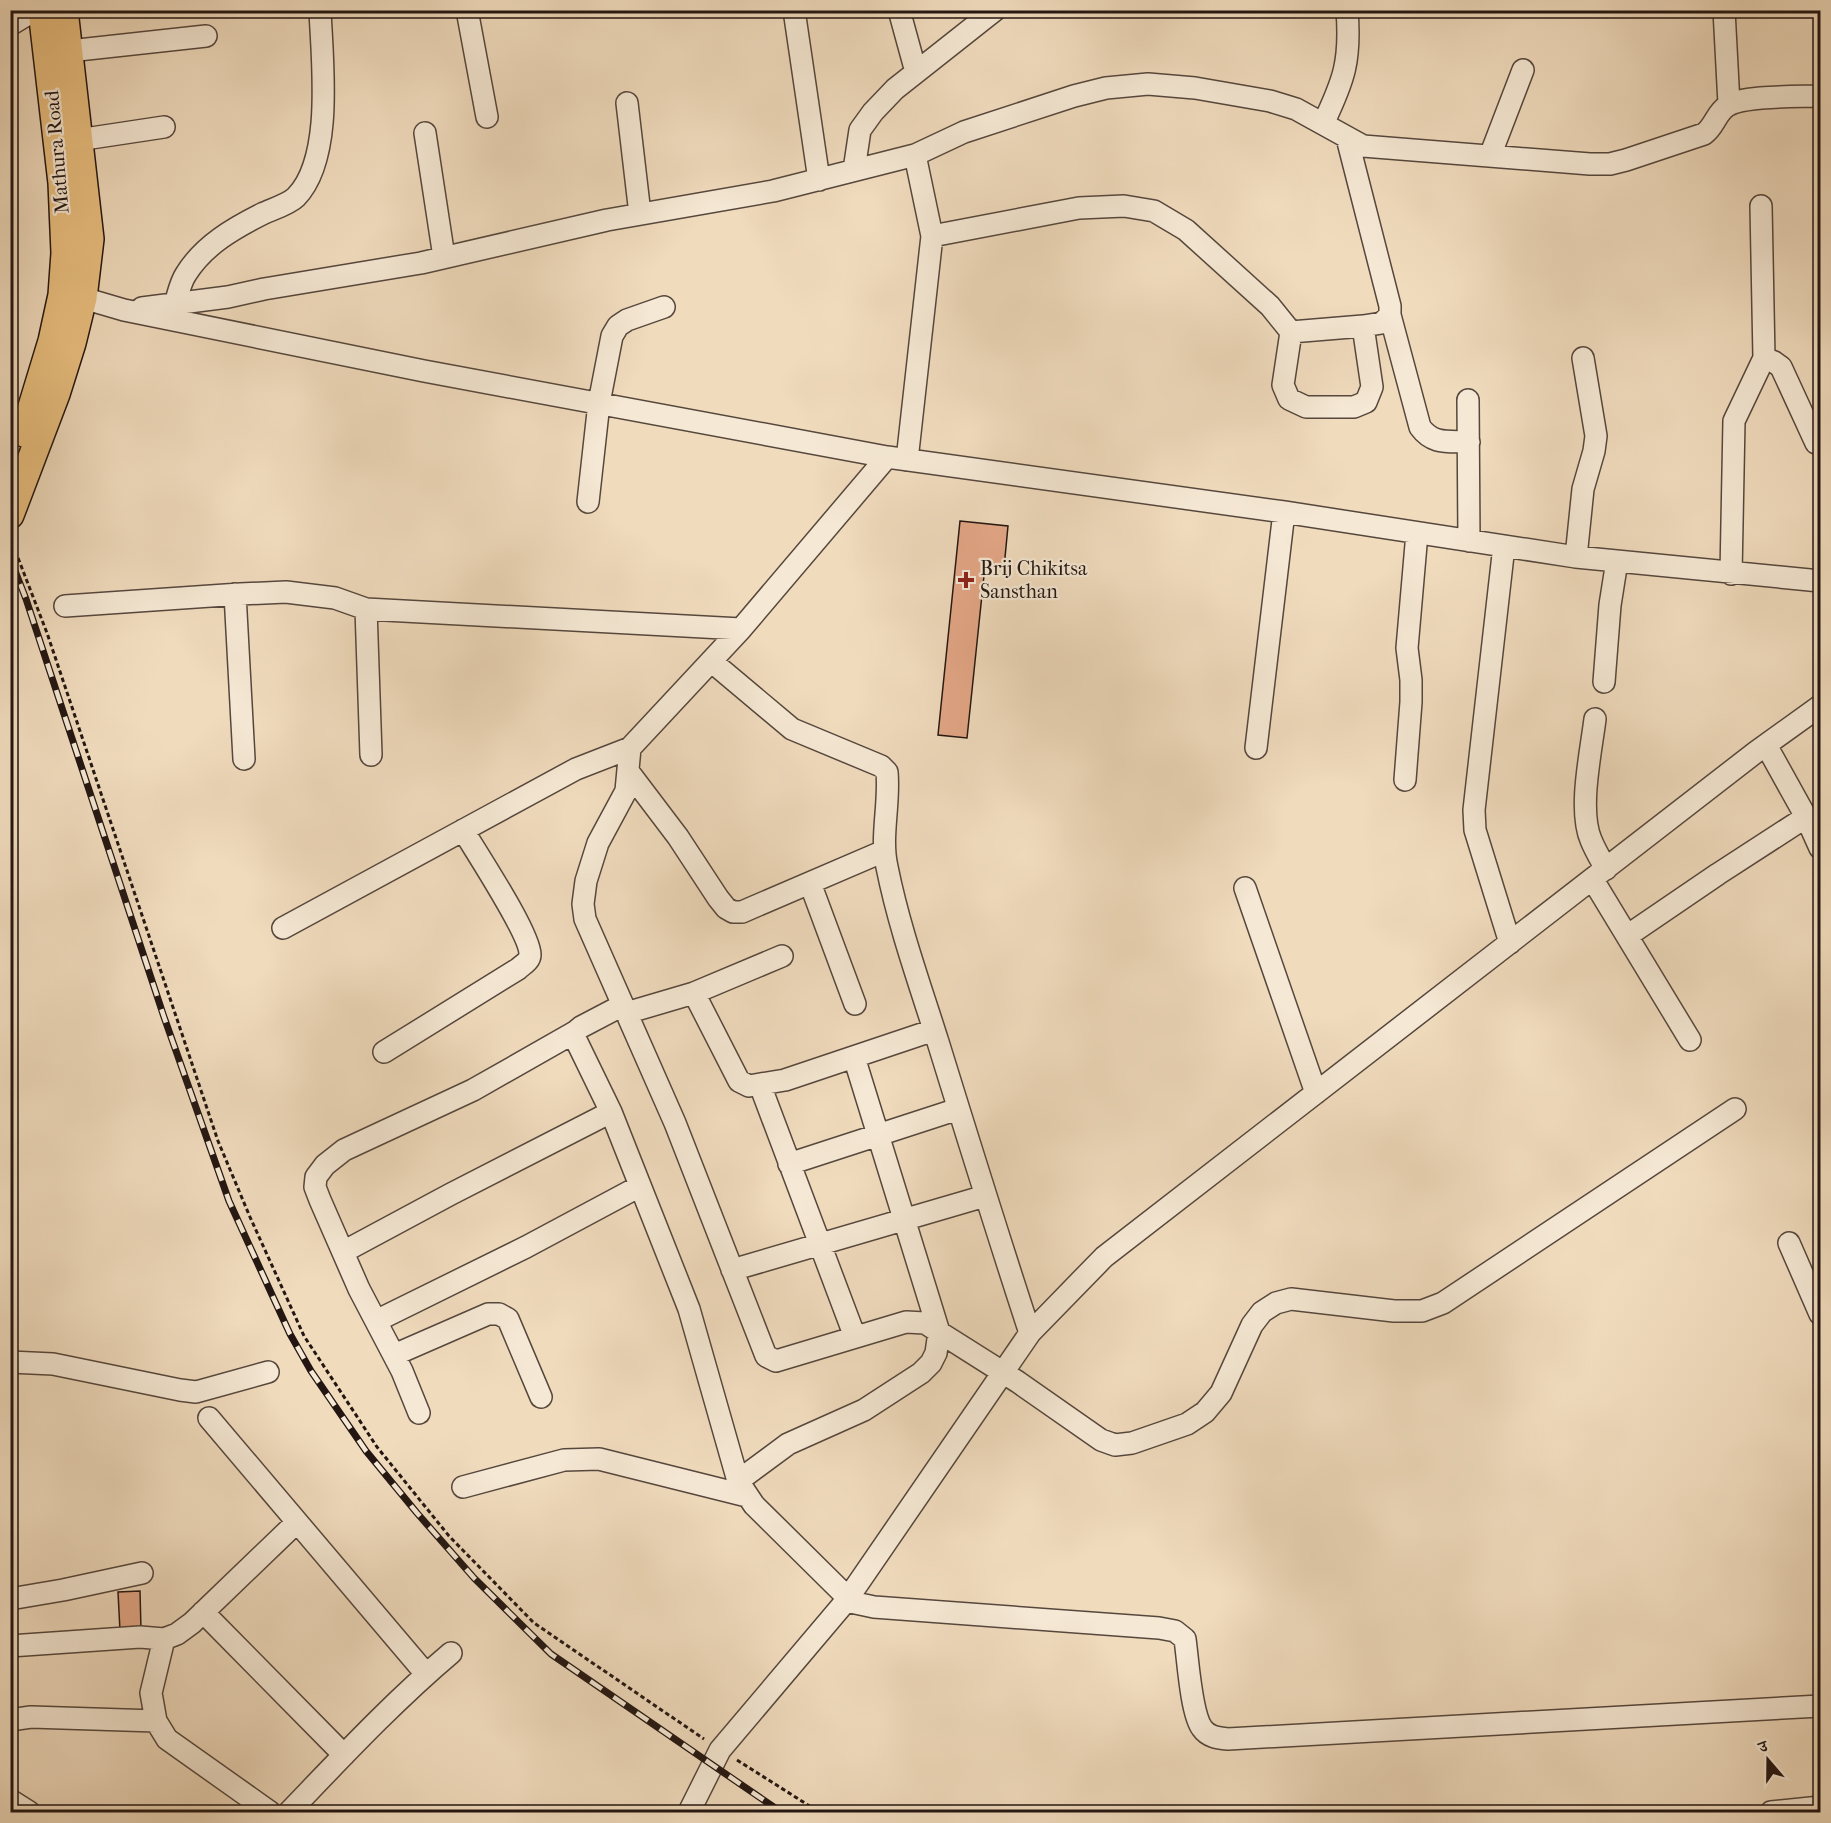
<svg xmlns="http://www.w3.org/2000/svg" width="1831" height="1823" font-family="'IM FELL French Canon','Noto Serif Devanagari',serif">
<rect width="100%" height="100%" fill="#f0dbbd"/>
<filter id="stains"><feTurbulence type="fractalNoise" baseFrequency=".00333" numOctaves="4"/><feColorMatrix values="0 0 0 0 .2 0 0 0 0 .09 0 0 0 0 .02 0 0 0 .5 -.17"/></filter>
<radialGradient id="worn" r=".72"><stop offset=".6" stop-color="#630" stop-opacity="0"/><stop offset="1" stop-color="#630" stop-opacity=".3"/></radialGradient>
<path fill="#e4a787" stroke="#231612" stroke-width="1.5" d="M960 521 1008 526 1004 568 985 566 967 738 938 735Z
M140 1591 141 1630 120 1631 118 1592Z"/>
<g fill="none" stroke-linecap="round" stroke-linejoin="round">
<defs>
<path id="minor" d="M467 10 487 117
M794 10 819 180
M899 10 916 72
M1724 10 1729 104
M10 25 35 10
M69 51 206 36
M627 103 640 214
M1323 124C1344 80 1351 61 1347 10
M425 133 444 257
M1347 138 1390 306V315L1382 323 1363 326
M78 140 164 127
M915 155 932 236 1079 208 1124 206 1154 211 1186 230 1270 306 1291 332 1283 385 1289 399 1306 407H1354L1366 402 1372 387 1363 326 1291 332
M1490 156 1523 70
M854 170 860 130 873 112 895 89 995 10
M69 296 83 298 124 310 424 371 887 457 1284 512 1576 557 1820 581
M175 304C178 295 180 283 186 274 204 245 234 228 264 213 273 209 289 204 296 197 334 158 322 61 320 10
M142 308 228 297 264 289 421 263 607 220 773 191 915 155 964 132 1074 96 1106 88 1148 84 1195 88 1270 101 1296 109 1363 146 1590 164H1610L1626 160 1704 134C1715 126 1716 113 1727 106 1743 95 1799 97 1820 96
M1390 315 1420 427C1433 445 1448 441 1469 442
M1764 358 1774 362 1781 367 1816 443
M1468 400 1469 541
M907 460 932 236
M588 502 599 403 612 336 618 326 627 320 664 307
M1504 546 1474 810 1475 830 1510 943
M1576 557 1583 489 1594 451 1596 436 1583 358
M1731 574 1734 421 1764 358 1761 206
M235 594 244 759
M65 606 240 594 286 592 335 598 366 609 741 629
M366 609 371 755
M711 661 792 729 881 766 887 772C890 804 880 837 887 867 899 927 920 985 938 1042 968 1139 998 1236 1030 1333
M1604 682 1610 605 1617 561
M1595 719C1591 752 1578 810 1591 840 1595 850 1601 860 1606 869
M1766 745 1806 817 1820 848
M630 748 626 791 598 843 586 881 583 904 585 919 675 1123 766 1356 776 1361 906 1322 925 1323 939 1332 1018 1382 1101 1440 1115 1445 1132 1443 1187 1424 1205 1412 1221 1393 1252 1325 1262 1312 1276 1303 1291 1299 1394 1311H1422L1443 1303 1735 1109
M1256 748 1284 512
M628 771 678 837 718 898 726 908 733 912H742L884 851
M1405 780 1411 702V680L1407 648 1417 533
M1593 880 1690 1040
M810 883 855 1004
M1245 888 1316 1093
M283 928 576 769 630 748 741 629 887 457
M1627 936 1718 874 1806 817
M694 993 739 1081 749 1086 785 1080 934 1030
M623 1005 581 1027 575 1032V1038L611 1112 689 1309 738 1481 754 1505 842 1592 849 1596
M626 1013 694 993 782 956
M384 1052 518 969C522 965 530 961 530 955 531 935 476 852 463 830
M760 1085 855 1337
M789 1164 958 1109
M1789 1243 1820 1314
M343 1252 451 1194 611 1112
M732 1270 985 1196
M376 1321 526 1247 640 1186
M394 1355 488 1314H499L508 1319 541 1397
M10 1362 53 1364 180 1390 196 1392 268 1372
M419 1413 402 1371 359 1289 320 1200 315 1187 316 1177 325 1165 344 1150 473 1090 575 1032
M209 1418 426 1674
M738 1481 788 1444 864 1410 921 1373 931 1363 936 1353 939 1332 854 1057
M463 1487 564 1460 599 1459 747 1496
M10 1599 63 1590 142 1573
M846 1601 874 1607 1159 1628 1175 1631 1185 1639C1188 1660 1191 1713 1202 1728 1208 1737 1218 1738 1228 1739L1820 1706
M203 1612 344 1755
M164 1639 151 1693 156 1721 167 1739 270 1812
M10 1646 140 1637 164 1639 177 1634 192 1623 297 1522
M10 1720 31 1717 156 1721
M10 1800 29 1812
M289 1812C341 1758 393 1702 451 1653
M689 1812 720 1750 846 1601 1030 1333 1104 1257 1756 752 1820 706
M1771 1812 1820 1807"/>
<path id="major" d="M24 433 52 341 62 295 65 253 62 183 42 10
M10 515 56 394 72 343 83 298 90 239 64 10"/>
</defs>
<use href="#minor" stroke="#56473d" stroke-width="24"/>
<use href="#major" stroke="#231612" stroke-width="30"/>
<path stroke="#231612" stroke-width="3" stroke-dasharray="4.5 3" stroke-linecap="butt" d="M10 537 47 633 218 1141 250 1217 304 1336 377 1447 449 1536 534 1623 704 1739
M737 1760 819 1812"/>
<use href="#minor" stroke="#f5e8d4" stroke-width="21"/>
<use href="#major" stroke="#e8be7e" stroke-width="27"/>
<defs>
<path id="rail" d="M10 558 26 599 164 1017 229 1201 290 1334 311 1371 366 1451 417 1513 474 1578 551 1654 781 1812"/>
</defs>
<use href="#rail" stroke="#231612" stroke-width="7"/>
<use href="#rail" stroke="#f5e8d4" stroke-width="4.5" stroke-dasharray="14" stroke-linecap="butt"/>
</g>
<path fill="#8f2418" stroke="#f5e8d4" stroke-width="2" d="M963 571h6v6h6v6h-6v6h-6v-6h-6v-6h6z"/>
<g text-anchor="middle" dominant-baseline="central" stroke-width="4.5" stroke-linejoin="round" paint-order="stroke">
<g font-size="20" fill="#231612" stroke="#f5e8d4">
<text transform="translate(57 152) rotate(-95)">Mathura Road</text>
</g>
<g font-size="20" fill="#231612" stroke="#f5e8d4" text-anchor="start">
<text x="980" y="568">Brij Chikitsa<tspan x="980" dy="23">Sansthan</tspan></text>
</g>
</g>
<rect width="1831" height="1823" fill="none" stroke="#f0dbbd" stroke-width="36"/>
<rect x="12" y="12" width="1807" height="1799" fill="none" stroke="#231612" stroke-width="3"/>
<rect x="18" y="18" width="1795" height="1787" fill="none" stroke="#231612" stroke-width="1.5"/>
<g transform="translate(1768 1760) rotate(340)" stroke="#f5e8d4" stroke-width="4.5" paint-order="stroke">
<path d="M0-4.5L10 22L0 15L-10 22Z" fill="#231612"/>
<text y="-9" font-size="16" font-weight="bold" text-anchor="middle" fill="#231612">उ</text>
</g>
<rect width="100%" height="100%" filter="url(#stains)"/>
<rect width="100%" height="100%" fill="url(#worn)"/>
</svg>
